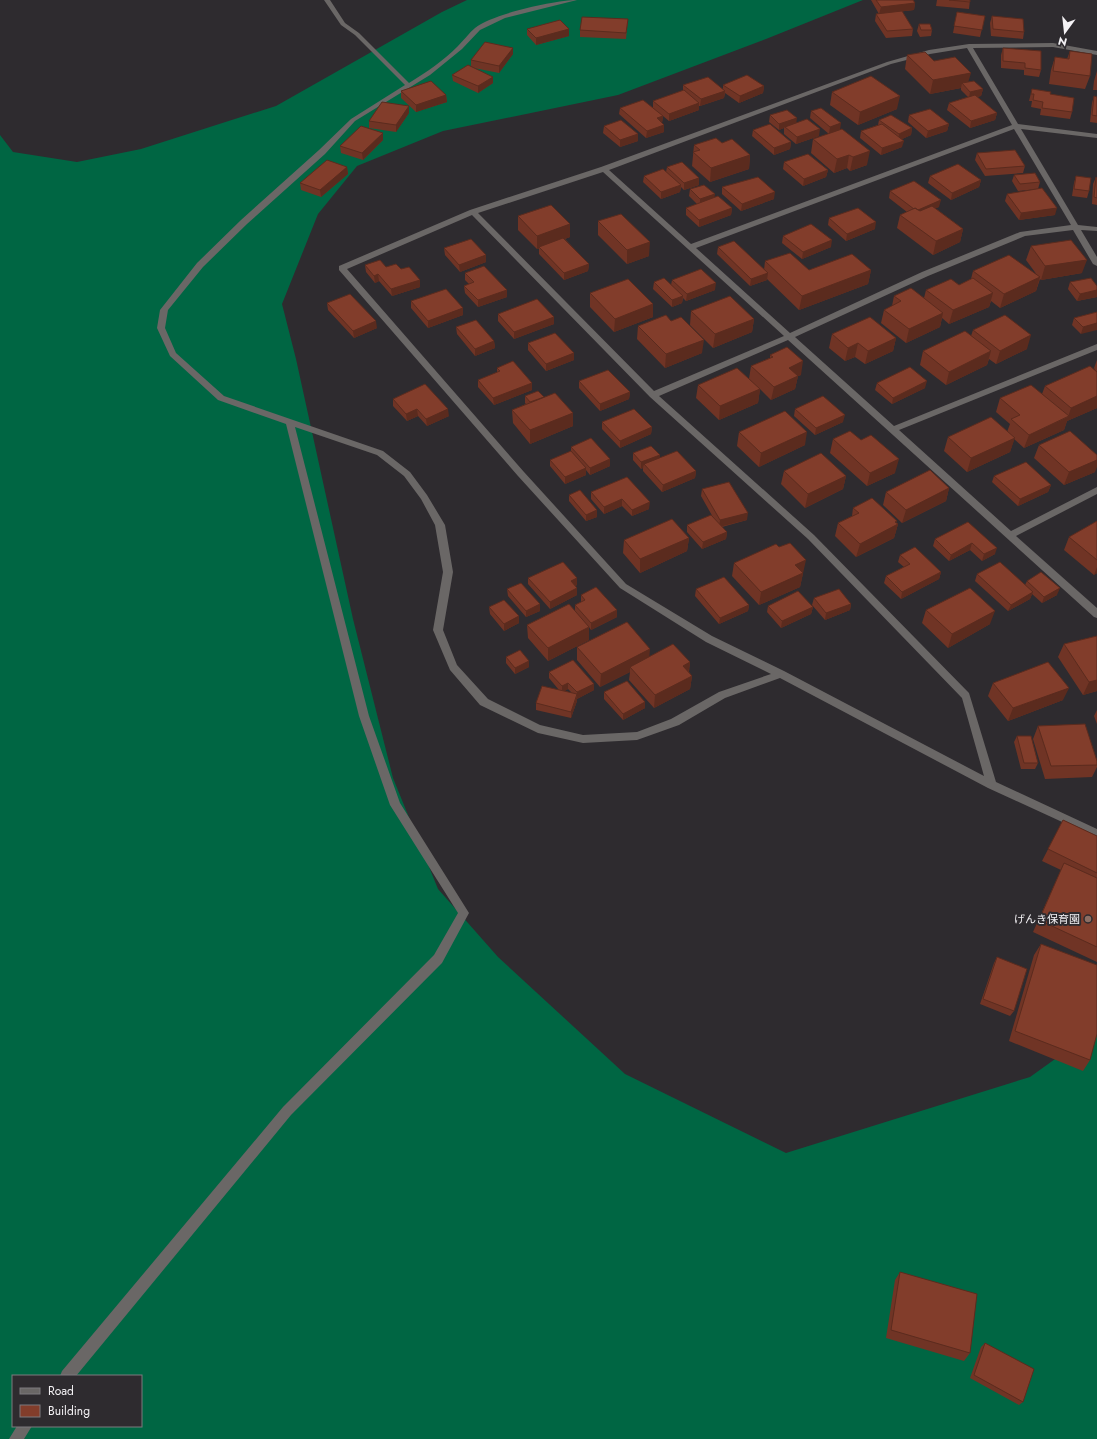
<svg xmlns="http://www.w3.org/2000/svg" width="1097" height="1439" font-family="Jost,'Noto Sans JP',sans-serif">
<rect width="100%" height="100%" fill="#2e2b2f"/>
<path fill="#006643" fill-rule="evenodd" d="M467 0H863L766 39 618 95 443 131 357 166 318 214 282 304 296 359 353 619 393 778 438 889 498 957 625 1074 786 1153 1030 1077 1097 1029V1439H0V135L13 152 77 162 141 149 276 106 442 12ZM13 1376H141V1426H13Z"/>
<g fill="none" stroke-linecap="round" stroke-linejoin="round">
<path fill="#6a6766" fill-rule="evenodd" d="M324 0H330L345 23 359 33 409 83C427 72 444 60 458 46 464 40 469 33 475 28 492 14 555 0 577 0L505 18 480 30 462 49 430 75 355 121 325 154 247 224 203 267 168 310 165 328 176 353 224 396 383 451 410 472 427 495 445 525 453 572 443 630 457 665 488 699 540 725 583 735 637 732 671 719 719 692 771 674 706 642 620 588 518 476 339 270V266L470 210 601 167 887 62 929 50 969 44 1053 43 1097 51V55L1053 47 973 48 1018 124 1097 134V138L1021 129 1078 225 1097 227V231L1081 230 1097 257V266L1093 264 1073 230 1025 236 928 276 795 337 894 426 1097 344V350L899 430 1011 531 1097 487V494L1016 536 1097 608V618L1094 617 788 340 659 396 814 535 969 693 996 782 1097 829V838L988 788 780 678 725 698 679 725 637 740 583 743 538 733 480 705 450 670 433 630 443 572 435 525 421 499 404 476 377 455 295 427 369 716 400 803 469 913 442 963 291 1115 76 1376H60L62 1371 283 1107 434 955 458 913 390 805 359 716 286 424 218 400 170 356 157 328 160 310 197 263 241 220 319 150 351 119 405 85 355 35 341 25ZM967 48 1012 125 691 244 609 170 891 64 930 54ZM1014 129 1071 225 1020 232 922 272 790 333 696 248ZM603 172 784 336 654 391 478 213ZM472 215 650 397 808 539 962 698 984 776 784 671 712 636 626 584 524 472 347 269Z
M17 1426H32L24 1439H9Z"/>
</g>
<path fill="#703425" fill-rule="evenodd" d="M871 0H913L915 3 914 10 879 14Z
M937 0H970L969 9 936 6Z
M957 12 985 16 980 37 953 33Z
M876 14 913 29 912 36 886 38 875 21Z
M992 16 1024 32 1023 39 991 36 990 23Z
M628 19 626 39 580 37V30Z
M919 24 932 30 931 36 920 37 917 31Z
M527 29H569V36L536 45 527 35Z
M513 48V54L499 73 474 68 493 83 478 93 453 81 452 75 471 66V60Z
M1003 48 1041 70 1039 77 1024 75V70L1001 68V55Z
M1070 51 1090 76 1085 89 1049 84 1051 70 1055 57 1067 59Z
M907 55 934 61 968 82 983 89 981 96 977 97 997 113 995 120 970 128 947 110 949 103 968 97 961 90V88L930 94 905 69Z
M1097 71V90H1093L1094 81Z
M683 85 723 89V85L764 86 763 93 739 103 725 93 724 98 700 106H699V110L669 121 663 116 662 123 664 132 646 138 619 114 620 108H653V101L683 91Z
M1032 89 1050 94 1072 112 1070 119 1040 115 1041 109 1031 107 1032 101H1029Z
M401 91 446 95 447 102 416 112 401 98Z
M832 92 897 109 858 125 830 105Z
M1094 96 1097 97V123L1090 122 1092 103Z
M811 111 840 130 867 165 850 171 847 168 834 173 811 153 813 139 829 134 810 118Z
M409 113 396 132 369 128V121Z
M770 115 796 123 819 136 796 144 784 134V128L779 130 769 122Z
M909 115 949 124 947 131 926 138 908 122Z
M879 120 912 128 911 135 902 139V147L881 155 860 138 861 131 878 125Z
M604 126 638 134V141L620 147 603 133Z
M753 130 791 142 790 149 774 155 752 136Z
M383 140 363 160 341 153 340 146Z
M722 143 750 155 749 169 710 182 692 166 694 145Z
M977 153 1025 166 1023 173 985 176 975 160Z
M784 162 828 170 826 177 803 186 783 169Z
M347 167 348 174 321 197 301 190 300 183Z
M667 167 699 185 684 190 681 187 680 192 661 199 643 182 644 176 666 172Z
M1014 175 1040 182 1038 189 1018 191 1012 181Z
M930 176 981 180 979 187 951 200 928 183Z
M1076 176 1089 191 1087 198 1072 196 1074 183Z
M1096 177 1097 178V205L1092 204 1093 184Z
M722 187 774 199 741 211 722 194Z
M690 189 714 198 732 208 731 215 699 227 686 215V208L697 204 689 196Z
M890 191 939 207 935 208 963 229 960 242 933 255 897 228 900 215 907 212 889 198Z
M1007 194 1055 215 1019 220 1005 201Z
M518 216 570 237 565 239 589 264 588 271 564 280 539 254V249H537L518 230Z
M829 218 875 229 846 241 828 225Z
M598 221 649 256 627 264 598 235Z
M783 236 831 247 802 259 782 243Z
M1031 246 1082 273 1041 280 1040 279 1036 291 1000 308 991 301 989 307 949 324 942 318 940 327 906 343 881 323 884 310 892 306 894 296 924 298 926 290 959 285 971 279 973 271 1037 275 1026 260Z
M718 247 764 270 765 261 809 270H871L868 284 799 310 767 279V280L750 286 717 254Z
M444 248 486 262 460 272 445 255Z
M365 265 386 267 420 280V287L392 296 379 281 375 283 366 272Z
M465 273 507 290V297L478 307 465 293 464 286 469 284 465 280Z
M672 280 715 290 686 301 683 298 682 303 672 307 653 289 654 282 671 285Z
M1070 282 1097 286V297L1077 301 1068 289Z
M590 293 653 304V317L614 332 590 307Z
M411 301 463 315 428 328 411 308Z
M327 303 377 328 354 338 328 310Z
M691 311 754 319 752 332 713 348 690 325Z
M1097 312 1081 334 1072 325 1074 318Z
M498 314 554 317V324L514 339 498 321Z
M638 326 702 353 665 368 637 339Z
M456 327 494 341 495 348 475 356 457 334Z
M973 330 1027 349 996 364 989 359 987 365 946 385 920 365 923 351 971 336Z
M832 334 896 338 893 351 865 364 855 357 845 361 829 348Z
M528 343 574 360 546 371 528 350Z
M770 355 801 375 798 376 795 389 771 400 760 389 758 403 719 420 696 398 698 385 749 379 751 366 770 358Z
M1097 360V408L1067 421 1064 430 1024 448 1014 439 1010 452 967 472 944 451 948 437 1007 432 1010 424 996 412 1000 398 1042 394 1045 386 1095 370 1094 368Z
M497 368 532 383V390L494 405 478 387V380L497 373Z
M579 381 630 392 629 399 600 411 579 388Z
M877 383 925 388 892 404 875 390Z
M525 396 544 397 573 426 530 444 513 423 512 410 526 404 525 403Z
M393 399 449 416 427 426 418 416 407 421 393 406Z
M795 409 843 422 815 435 794 416Z
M602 422 652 427 651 434 620 448 602 429Z
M739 432 805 445 759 467 737 446Z
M833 439 895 473 867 486 830 453Z
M1039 445 1095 472 1064 485 1034 458Z
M571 447 610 459V466L590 475 586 470V475L565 484 550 466V460L571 451Z
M633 453 660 455 659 458 696 471 695 478 662 492 643 471V468L641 469 633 460Z
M784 471 846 476 843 489 805 508 781 484Z
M994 476 1051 485 1048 492 1018 506 992 482Z
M627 477 649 509 632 516 622 506 604 514 591 499V492Z
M949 488 946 501 902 523 883 505 886 492Z
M702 489 747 520 722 527 727 532 726 539 702 549 687 532V525L714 519 701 496Z
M569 495 597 517 586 521 569 501Z
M853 508 896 523 898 524 894 538 856 557 835 536 838 523 852 516Z
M1097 521V573L1094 575 1064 550 1069 537Z
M968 522 995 554 982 561 970 550 949 561 933 546 935 539Z
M689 538 687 551 640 573 623 553 624 540Z
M900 555 941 572 939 579 901 599 884 583 886 576 904 567 898 562Z
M734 563 803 573 800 587 759 605 732 576Z
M977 574 1025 585 1027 581 1057 595 1042 603 1032 594 1030 599 1008 611 975 581Z
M528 578 577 585 575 586 577 588V595L550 609 528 584Z
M507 589 540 611 526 617 508 596Z
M696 589 749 605 748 611 719 624 695 596Z
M581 595 617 610V617L591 630 589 627V640L548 661 528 638 527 625 575 611V605L581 602Z
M814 598 851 604 850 610 825 620 812 605Z
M768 606 813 607 811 614 781 628 767 612Z
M489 607 519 623 504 631 490 614Z
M926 610 990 624 948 648 922 623Z
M1097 636V691L1083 695 1058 657 1064 644Z
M577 647 690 662 689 672 692 676 690 689 654 708 629 680 630 672 600 687 577 660Z
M506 657 529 667 515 674 506 663Z
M549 672 594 690 577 699V701L571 718 536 710V703L559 690 549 678ZM568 689 572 693 564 691Z
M993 683 1063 700 1008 721 988 696Z
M604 692 645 708 623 720 604 699Z
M1097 710V724L1094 716Z
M1038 726 1097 761V767L1092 777 1045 779 1033 739Z
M1017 736 1038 763 1035 769H1021L1014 742Z
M1063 820 1097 836V962L1033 932 1061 870 1042 861Z
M1041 944 1090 1060 1083 1071 1009 1041 1034 955Z
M997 957 1014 1011 1010 1016 980 1004 994 963Z
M900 1272 970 1353 964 1361 886 1338 895 1280Z
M985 1343 1023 1402 1019 1405 970 1378 981 1347Z"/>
<path fill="#5b2b1e" d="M915 3 914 10 879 14 881 7Z
M569 29V36L536 45V38Z
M513 48V54L499 73V66Z
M971 73 967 86 962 83 961 88 930 94 933 80Z
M493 77V83L478 93V86Z
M764 86 763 93 739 103 740 96Z
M983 89 981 96 969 98 970 92Z
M725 91 724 98 700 106 701 99Z
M446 95 447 102 416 112V105Z
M900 96 897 109 858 125 860 112Z
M699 103V110L669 121V114Z
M409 106V113L396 132V125Z
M997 113 995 120 970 128 971 121Z
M663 116 662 123 657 118Z
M797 118 796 125 785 127 784 128 779 130V124Z
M841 123 840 130 829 134 830 127Z
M949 124 947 131 926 138 928 131Z
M664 125V132L646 138 647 131Z
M912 128 911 135 898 141 899 134Z
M820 129 819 136 796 144 797 137Z
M383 133V140L363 160 362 153Z
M638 134V141L620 147V140Z
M904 141 902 147 881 155 882 148Z
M791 142 790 149 774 155V148Z
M870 151 867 165 850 171 853 157Z
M750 155 749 169 710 182 711 168Z
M849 155 847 168 834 173 837 159Z
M347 167 348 174 321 197 320 190Z
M828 170 826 177 803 186 804 179Z
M699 178V185L684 190V183Z
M981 180 979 187 951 200 952 193Z
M681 185 680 192 661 199V192Z
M775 192 774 199 741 211 742 204Z
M715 194 714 201 700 206V199Z
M941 200 939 207 915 217 916 210Z
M732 208 731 215 699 227V220Z
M1057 208 1055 215 1019 220 1021 213Z
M876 222 875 229 846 241 847 234Z
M570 224V237L540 248 539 247V249H537V236Z
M963 229 960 242 933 255 936 241Z
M832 240 831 247 802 259 803 252Z
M650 242 649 256 627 264V250Z
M486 255V262L460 272 459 265Z
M1087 260 1082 273 1041 280 1045 266Z
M589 264 588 271 564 280V273Z
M871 270 868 284 799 310 802 296Z
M768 273 767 280 750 286 751 279Z
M378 274 379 281 375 283 374 276Z
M1040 277 1036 291 1000 308 1004 294Z
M420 280V287L392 296 391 289Z
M716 283 715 290 686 301 687 294Z
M507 290V297L478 307V300Z
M1097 290V297L1077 301 1080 294Z
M993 293 989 307 949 324 953 310Z
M683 296 682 303 672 307V300Z
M653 304V317L614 332 615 319Z
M463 308V315L428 328V321Z
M943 313 940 327 906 343 909 329Z
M554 317V324L514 339V332Z
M754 319 752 332 713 348 715 334Z
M376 321 377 328 354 338 353 331Z
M1097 323V330L1081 334 1083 327Z
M1031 335 1027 349 996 364 1000 351Z
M896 338 893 351 865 364 868 351Z
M704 340 702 353 665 368 666 354Z
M494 341 495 348 475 356V349Z
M858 343 855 357 845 361 848 348Z
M991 351 987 365 946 385 949 372Z
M574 353V360L546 371V364Z
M803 361 801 375 798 376 795 389 771 400 774 387 789 368Z
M927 381 925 388 892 404 893 398Z
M532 383V390L494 405 493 398Z
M760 389 758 403 719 420 720 406Z
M630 392 629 399 600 411V404Z
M1097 396V408L1067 421 1064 430 1024 448 1029 435 1068 417 1071 408Z
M417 409 418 416 407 421 406 414Z
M448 409 449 416 427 426 426 419Z
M573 413V426L530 444V430Z
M845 415 843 422 815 435 816 428Z
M652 427 651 434 620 448V441Z
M807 432 805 445 759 467 761 453Z
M1015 438 1010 452 967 472 971 458Z
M660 455 659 461 644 464 643 468 641 469V462Z
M610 459V466L590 475V468Z
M899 459 895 473 867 486 870 473Z
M1097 460V467L1095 472 1064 485 1069 472Z
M586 468V475L565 484V477Z
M696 471 695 478 662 492 663 485Z
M846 476 843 489 805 508 808 494Z
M1051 485 1048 492 1018 506 1020 499Z
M949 488 946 501 902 523 906 510Z
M622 499V506L604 514V507Z
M650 502 649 509 632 516V510Z
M597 510V517L586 521V515Z
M748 513 747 520 719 527 720 520Z
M897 521 895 525 898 524 894 538 856 557 860 544Z
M727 532 726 539 702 549 703 542Z
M689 538 687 551 640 573V559Z
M972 543 970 550 949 561 951 555Z
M997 548 995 554 982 561 984 554Z
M806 560 800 587 759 605 761 592 795 565Z
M1097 567V573L1094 575Z
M941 572 939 579 901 599 902 592Z
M577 578V585L571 588V581Z
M577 588V595L550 609V602Z
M1060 588 1057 595 1042 603 1044 597Z
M1033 592 1030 599 1008 611 1011 605Z
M540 604V611L526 617V611Z
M851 604 850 610 825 620 826 613Z
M749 605 748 611 719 624 720 618Z
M813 607 811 614 781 628 782 621Z
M617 610V617L591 630V623Z
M995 611 990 624 948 648 952 634Z
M519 616V623L504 631V624Z
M589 627V640L548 661V648Z
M650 649 649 662 630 667V672L600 687 601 674Z
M529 661V667L515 674V668Z
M690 662 688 675 683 666Z
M692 676 690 689 654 708 655 695Z
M1097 680V691L1083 695 1089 682Z
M568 683V689L562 693V686Z
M594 684V690L577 699V701L571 718V712L577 696V692Z
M1069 688 1063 700 1008 721 1013 708Z
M645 702V708L623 720V714Z"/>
<path fill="#823d2b" stroke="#5b2b1e" d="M876 0H913L915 3 881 7Z
M949 0H970V2Z
M902 11 913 29 887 31 876 14Z
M957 12 985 16 982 30 954 26Z
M992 16 1023 19 1024 32 993 29Z
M582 17 628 19 626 33 580 30Z
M560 20 569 29 536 38 527 29Z
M919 24H930L932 30H921Z
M485 42 513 48 499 66 471 60Z
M1003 48 1041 51V70L1025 68V63L1003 61Z
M1070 51 1092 54 1090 76 1053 71 1055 57 1069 59Z
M925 52 934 61 955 57 971 73 933 80 907 55Z
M468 65 493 77 478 86 452 75Z
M747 75 764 86 740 96 723 85Z
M871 76 900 96 860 112 832 92Z
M708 77 725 91 701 99 683 85Z
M431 81 446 95 416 105 401 91Z
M974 81 983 89 970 92 962 83Z
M1032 89 1051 92 1050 94 1074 98 1072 112 1042 108 1043 102 1033 100 1034 94H1031Z
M684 90 699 103 669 114 653 101Z
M975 95 997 113 971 121 949 103Z
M1094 96 1097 97V116L1092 115Z
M643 100 663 116 657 118 664 125 647 131 620 108Z
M382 102 409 106 396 125 369 121Z
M821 108 841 123 830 127 811 111Z
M930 109 949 124 928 131 909 115Z
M787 110 797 118 779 124 770 115Z
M891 115 912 128 899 134 879 120Z
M807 119 820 129 797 137 785 127Z
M621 120 638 134 620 140 604 126Z
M770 124 791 142 774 148 753 130Z
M882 124 904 141 882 148 861 131Z
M361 126 383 133 362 153 340 146Z
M842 129 870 151 853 157 849 155 837 159 813 139Z
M716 138 722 143 732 139 750 155 711 168 693 152 700 150 694 145Z
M1015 150 1025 166 986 169 977 153Z
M808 154 828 170 804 179 784 162Z
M327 160 347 167 320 190 300 183Z
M682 162 699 178 684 183 667 167Z
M958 164 981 180 952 193 930 176Z
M663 169 681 185 661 192 644 176Z
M1035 173 1040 182 1020 184 1014 175Z
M1076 176 1091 178 1089 191 1074 189Z
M758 177 775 192 742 204 722 187Z
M1096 177 1097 178V198L1094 197Z
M914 181 941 200 918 210 915 208 914 209 890 191Z
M704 185 715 194 700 199 690 189Z
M1042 188 1057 208 1021 213 1007 194Z
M718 196 732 208 699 220 686 208Z
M551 205 570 224 537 236 518 216Z
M932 206 963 229 936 241 900 215 915 208 920 211Z
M858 208 876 222 847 234 829 218Z
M621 214 650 242 627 250 598 221Z
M811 224 832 240 803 252 783 236Z
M563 238 589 264 564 273 539 247Z
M471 239 486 255 459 265 444 248Z
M1071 240 1087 260 1045 266 1031 246Z
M734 241 768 273 751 279 718 247Z
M790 253 809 270 852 254 871 270 802 296 765 261Z
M1009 255 1040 277 1004 294 973 271Z
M380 260 386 267 396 264 401 269 409 267 420 280 391 289 378 274 374 276 365 265Z
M484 266 507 290 478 300 464 286 474 282 465 273Z
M701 269 716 283 687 294 672 280Z
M664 278 683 296 672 300 654 282Z
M973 278 993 293 953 310 926 290 951 279 959 285Z
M1091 278 1097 286V290L1080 294 1070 282Z
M628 279 653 304 615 319 590 293Z
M911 288 943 313 909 329 884 310 901 301 894 296Z
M446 289 463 308 428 321 411 301Z
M350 294 376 321 353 331 327 303Z
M730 296 754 319 715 334 691 311Z
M537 299 554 317 514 332 498 314Z
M1097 312V323L1083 327 1074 318Z
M666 315 671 321 681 317 704 340 666 354 638 326Z
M1005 315 1031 335 1000 351 973 330Z
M870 317 896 338 868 351 858 343 848 348 832 334Z
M476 320 494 341 475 349 456 327Z
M965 331 991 351 949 372 923 351Z
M555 333 574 353 546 364 528 343Z
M787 347 803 361 789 368 798 376 774 387 751 366 773 357 770 355Z
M513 361 532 383 493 398 478 380 500 371 497 368Z
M1090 366 1097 372V396L1071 408 1045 386Z
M910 367 927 381 893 398 877 383Z
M737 368 760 389 720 406 698 385Z
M608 370 630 392 600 404 579 381Z
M425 384 448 409 426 419 417 409 406 414 393 399Z
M1031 385 1069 416 1029 435 1011 419 1020 415 1000 398Z
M538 391 544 397 530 402 525 396Z
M555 393 573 413 530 430 512 410Z
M823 396 845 415 816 428 795 409Z
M634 409 652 427 620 441 602 422Z
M785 411 807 432 761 453 739 432Z
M991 417 1015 438 971 458 948 437Z
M850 431 861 440 871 435 899 459 870 473 833 439Z
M1070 431 1097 455V460L1069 472 1039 445Z
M591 438 610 459 590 468 571 447Z
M651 446 660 455 641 462 633 453Z
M571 451 586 468 565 477 550 460Z
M677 451 696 471 663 485 644 464Z
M821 453 846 476 808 494 784 471Z
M1026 462 1051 485 1020 499 994 476Z
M930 470 949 488 906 510 886 492Z
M627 477 650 502 632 510 622 499 604 507 591 492Z
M729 482 748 513 720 520 702 489Z
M580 490 597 510 586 515 569 495Z
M872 498 897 521 895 522 898 524 860 544 838 523 859 513 853 508Z
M711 515 727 532 703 542 687 525Z
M672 519 689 538 640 559 624 540Z
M1097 521V560L1069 537Z
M968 522 997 548 984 554 972 543 951 555 935 539Z
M790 543 806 560 795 565 803 573 761 592 734 563 776 544 779 547Z
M915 547 941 572 902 592 886 576 910 564 900 555Z
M563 562 577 578 571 581 577 588 550 602 528 578Z
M1000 562 1033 592 1011 605 977 574Z
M1041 572 1060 588 1044 597 1027 581Z
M724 577 749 605 720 618 696 589Z
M521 583 540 604 526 611 507 589Z
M596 587 617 610 591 623 575 605 585 600 581 595Z
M970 588 995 611 952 634 926 610Z
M839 589 851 604 826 613 814 598Z
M798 591 813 607 782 621 768 606Z
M504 600 519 616 504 624 489 607Z
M569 604 589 627 548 648 527 625Z
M627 622 650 649 601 674 577 647Z
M1097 636V680L1089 682 1064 644Z
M673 644 690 662 683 666 692 676 655 695 630 667Z
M520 650 529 661 515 668 506 657Z
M573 660 594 684 577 692 568 683 562 686 549 672Z
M1048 662 1069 688 1013 708 993 683Z
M627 681 645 702 623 714 604 692Z
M542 686 577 694 571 712 536 703Z
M1085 724 1097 761V765L1051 766 1038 726Z
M1017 736H1031L1038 763H1024Z
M1063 820 1097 836V873L1048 849Z
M1064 863 1097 878V947L1039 920Z
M1041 944 1097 965V1034L1090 1060 1015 1031Z
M997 957 1027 969 1014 1011 983 999Z
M900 1272 977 1294 970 1353 891 1330Z
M985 1343 1034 1369 1023 1402 974 1375Z"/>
<circle fill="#8d6e63" stroke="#2e2b2f" stroke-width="1.5" cx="1088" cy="919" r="4"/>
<g text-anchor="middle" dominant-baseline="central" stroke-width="4" stroke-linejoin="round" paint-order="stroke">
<g font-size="11" fill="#f4f2f5" stroke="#2e2b2f" text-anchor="end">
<text x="1080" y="919">げんき保育園</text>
</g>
</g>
<rect x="12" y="1375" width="130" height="52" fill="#2e2b2f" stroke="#7d7b7e"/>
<rect x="20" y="1388" width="20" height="6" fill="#6a6766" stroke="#7d7b7e"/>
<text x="48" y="1395" font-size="12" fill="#f4f2f5">Road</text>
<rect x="20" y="1405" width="20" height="12" fill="#823d2b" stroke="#7d7b7e"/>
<text x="48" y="1415" font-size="12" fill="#f4f2f5">Building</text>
<g transform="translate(1065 32) rotate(195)" stroke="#2e2b2f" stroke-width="3" paint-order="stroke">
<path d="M0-3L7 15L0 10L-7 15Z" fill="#f4f2f5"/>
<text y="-6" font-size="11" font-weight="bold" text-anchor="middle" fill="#f4f2f5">N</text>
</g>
</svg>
